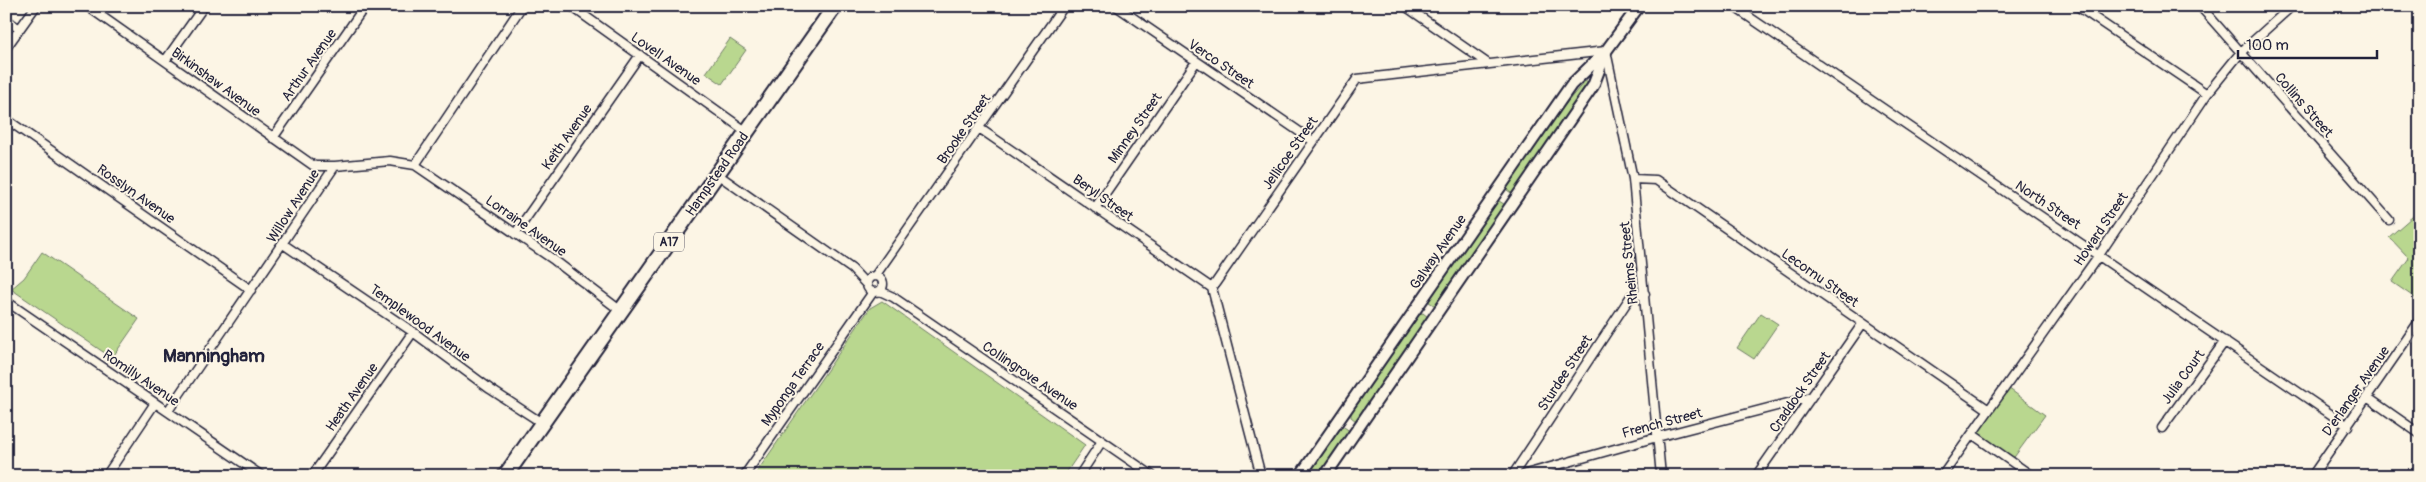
<svg xmlns="http://www.w3.org/2000/svg" width="2426" height="482" font-family="Pangolin,sans-serif">
<rect width="100%" height="100%" fill="#fcf5e5"/>
<filter id="ink" filterUnits="userSpaceOnUse"><feTurbulence type="fractalNoise" baseFrequency=".02" numOctaves="2"/><feDisplacementMap in="SourceGraphic" scale="10" xChannelSelector="R" yChannelSelector="G"/><feConvolveMatrix kernelMatrix="1 2 1 2 8 2 1 2 1" color-interpolation-filters="sRGB"/></filter>
<g filter="url(#ink)">
<path fill="#b9d78f" stroke="#6e7c65" d="M730 39 746 50 722 84 706 73Z
M1585 81 1588 83 1514 195 1507 190V186L1556 115Z
M1499 201 1507 206 1437 307 1429 302 1430 298 1496 202Z
M2420 210V298L2418 300 2392 282 2409 258 2389 237Z
M42 252 139 319 112 358 11 289 24 278Z
M882 301 1085 445 1064 476H754L870 308Z
M1423 313 1428 317 1356 421 1351 417V413L1419 314Z
M1761 313 1778 324 1754 359 1737 348Z
M2008 388 2045 415 2012 460 1975 434Z
M1344 427 1351 432 1323 476H1307L1340 428Z"/>
<g fill="none" stroke-linecap="round" stroke-linejoin="round">
<defs>
<path id="minor" d="M87 6 314 166H335
M571 6 747 132
M1116 6 1313 141
M1405 6 1487 63
M1733 6 2348 426
M2077 6 2207 94
M2200 6 2389 220
M6 19 19 29
M6 48 36 6
M165 61 204 6
M6 119 251 290
M979 128 1212 288
M273 138 365 6
M415 165 554 260 621 311
M717 174 852 269 866 284
M1633 179 1656 180 1989 410
M1095 208 1196 62
M515 234 640 55
M283 244 413 332 490 389 542 423
M867 284a8 8 0 1 1 16 0a8 8 0 1 1-16 0Z
M875 276 1064 6
M880 291 893 297 1153 476
M6 301 262 476
M2367 397 2420 434
M168 411 335 166 390 161 415 165 522 6
M2162 428 2225 341
M1972 434 2032 476
M106 476 155 403
M312 476 413 332
M744 476 873 292
M1079 476 1102 441
M1261 476 1212 288 1357 79 1606 51 1633 179 1661 476
M1512 476 1631 296 1645 294
M1519 476 1657 437 1811 397
M1756 476 1863 323
M1942 476 2099 255 2207 94 2241 52 2292 6
M2312 476 2420 320"/>
<path id="tertiary" d="M1300 476 1571 85 1606 51 1639 6
M1325 476 1593 86 1606 52"/>
<path id="trunk" d="M505 476 835 6"/>
</defs>
<use href="#minor" stroke="#22223b" stroke-width="11"/>
<use href="#tertiary" stroke="#22223b" stroke-width="14"/>
<use href="#trunk" stroke="#22223b" stroke-width="18"/>
<use href="#minor" stroke="#fcf5e5" stroke-width="8"/>
<use href="#tertiary" stroke="#fcf5e5" stroke-width="10"/>
<use href="#trunk" stroke="#fcf5e5" stroke-width="14"/>
</g>
</g>
<g text-anchor="middle" dominant-baseline="central" stroke-width="4" stroke-linejoin="round" paint-order="stroke">
<rect fill="#fcf5e5" stroke="#63616e" stroke-width="1" x="654" y="232.5" width="30" height="19" rx="4"/>
<g font-size="12" font-weight="bold" fill="#22223b">
<text x="669" y="242">A17</text>
</g>
<g font-size="14" fill="#22223b" stroke="#fcf5e5">
<text transform="translate(666 59) rotate(35)">Lovell Avenue</text>
<text transform="translate(1221 64) rotate(34)">Verco Street</text>
<text transform="translate(309 65) rotate(-55)">Arthur Avenue</text>
<text transform="translate(216 82) rotate(36)">Birkinshaw Avenue</text>
<text transform="translate(2304 105) rotate(49)">Collins Street</text>
<text transform="translate(1135 128) rotate(-55)">Minney Street</text>
<text transform="translate(964 129) rotate(-55)">Brooke Street</text>
<text transform="translate(567 137) rotate(-55)">Keith Avenue</text>
<text transform="translate(1290 153) rotate(-55)">Jellicoe Street</text>
<text transform="translate(717 174) rotate(-55)">Hampstead Road</text>
<text transform="translate(136 194) rotate(35)">Rosslyn Avenue</text>
<text transform="translate(1103 198) rotate(35)">Beryl Street</text>
<text transform="translate(2048 205) rotate(34)">North Street</text>
<text transform="translate(293 206) rotate(-57)">Willow Avenue</text>
<text transform="translate(526 226) rotate(35)">Lorraine Avenue</text>
<text transform="translate(2101 229) rotate(-56)">Howard Street</text>
<text transform="translate(1438 252) rotate(-55)">Galway Avenue</text>
<text transform="translate(1629 263) rotate(-96)">Rheims Street</text>
<text transform="translate(1820 278) rotate(35)">Lecornu Street</text>
<text transform="translate(420 323) rotate(36)">Templewood Avenue</text>
<text transform="translate(1565 373) rotate(-57)">Sturdee Street</text>
<text transform="translate(1030 376) rotate(34)">Collingrove Avenue</text>
<text transform="translate(2183 377) rotate(-54)">Julia Court</text>
<text transform="translate(141 378) rotate(34)">Romilly Avenue</text>
<text transform="translate(793 384) rotate(-55)">Myponga Terrace</text>
<text transform="translate(2356 391) rotate(-55)">D'erlanger Avenue</text>
<text transform="translate(1800 392) rotate(-55)">Craddock Street</text>
<text transform="translate(352 397) rotate(-55)">Heath Avenue</text>
<text transform="translate(1662 423) rotate(-15)">French Street</text>
</g>
<g font-size="19" font-weight="bold" fill="#22223b" stroke="#fcf5e5">
<text x="214" y="356">Manningham</text>
</g>
</g>
<rect width="2426" height="482" fill="none" stroke="#fcf5e5" stroke-width="25"/>
<rect x="12" y="12" width="2401" height="457" fill="none" stroke="#22223b" stroke-width="2" filter="url(#ink)"/>
<path d="M2238 50v8h139v-8" fill="none" stroke="#22223b" stroke-width="2.5"/>
<text x="2246" y="50" font-size="15" fill="#22223b" stroke="#fcf5e5" stroke-width="4" paint-order="stroke">100 m</text>
</svg>
